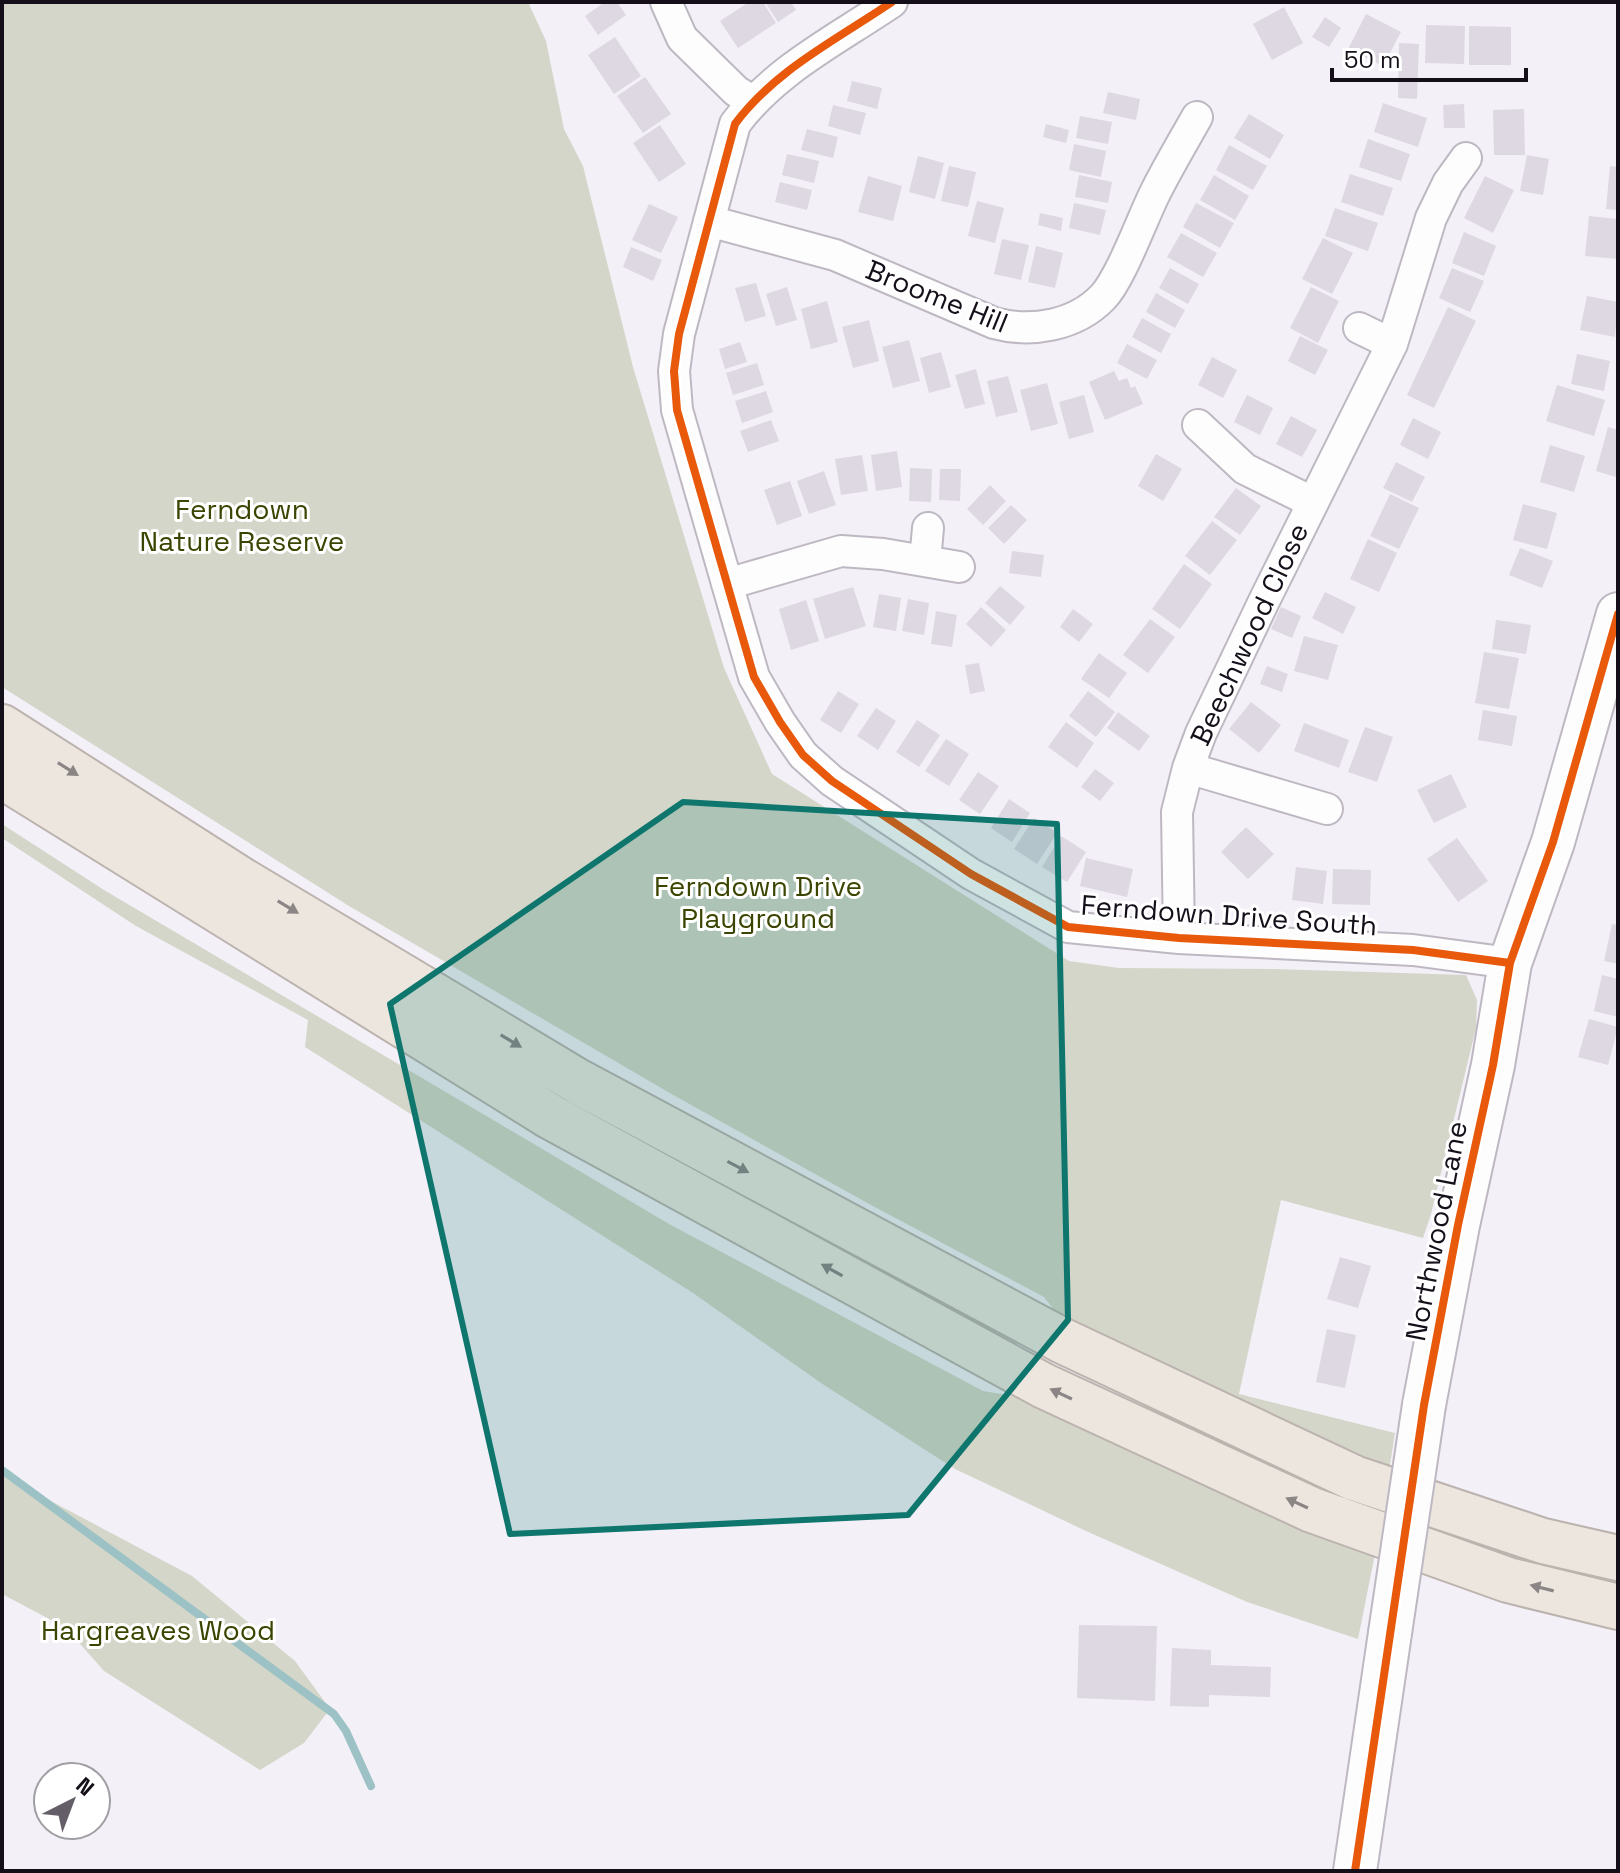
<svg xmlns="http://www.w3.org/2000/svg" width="1620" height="1873" font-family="'Space Grotesk',sans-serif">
<rect width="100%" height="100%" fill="#f4f0f8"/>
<path fill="#d4d6c9" d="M2 2H528L546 41 564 129 583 166 633 367 724 668 772 774 1069 961 1119 968 1274 969 1466 975 1477 1000 1476 1028 1431 1214 1423 1238 1281 1200 1239 1394 1395 1433 1389 1471 1065 1324 1044 1297 871 1205 675 1096 349 906 2 687Z
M2 824 104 890 669 1224 983 1391 1026 1398 1270 1517 1373 1551 1374 1559 1358 1639 1247 1602 1086 1531 955 1469 821 1383 693 1293 305 1047 308 1020 136 926 2 838Z
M2 1475 192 1576 295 1661 330 1709 304 1743 260 1770 104 1671 66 1628 2 1594Z"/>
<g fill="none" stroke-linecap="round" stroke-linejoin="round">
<path stroke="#9cc2c6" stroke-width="8" d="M2 1470 334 1714 346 1731 371 1786"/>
</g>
<path fill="#ddd8e1" d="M605 2H617L626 15 598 35 585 16Z
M749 2H763L776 23 738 48 720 21Z
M765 2H791L796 10 778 22Z
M1284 7 1303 43 1272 60 1253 24Z
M1366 14 1401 32 1383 66 1348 49Z
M1325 17 1341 28 1329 47 1312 37Z
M1426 25 1465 26 1464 64 1425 63Z
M1469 26 1511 27V65H1469Z
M615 37 641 76 614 94 588 55Z
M1399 43 1419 44 1417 99 1398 98Z
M645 77 671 114 643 133 617 96Z
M852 81 882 88 877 109 847 101Z
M1108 92 1140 99 1136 120 1103 113Z
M1383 103 1427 118 1418 147 1374 132Z
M1464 104 1465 128H1444L1443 105Z
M833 105 866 113 860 135 828 126Z
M1524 109 1525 155H1494L1493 110Z
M1249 114 1284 135 1270 159 1234 138Z
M1080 116 1112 122 1108 144 1076 138Z
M1046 124 1069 130 1066 143 1043 137Z
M660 125 686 164 659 182 633 143Z
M807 129 838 137 833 158 801 150Z
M1368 139 1410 154 1401 181 1359 167Z
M1074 144 1106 151 1101 177 1069 170Z
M1229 145 1267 166 1253 190 1216 170Z
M787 154 819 161 814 183 782 175Z
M1527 155 1549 159 1543 195 1520 191Z
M918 156 944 163 935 199 909 192Z
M949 166 976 172 968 207 941 201Z
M1610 166 1618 167V210L1606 209Z
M1350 174 1393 188 1383 216 1341 202Z
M1079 175 1112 182 1108 203 1075 197Z
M1214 175 1249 196 1235 220 1200 200Z
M868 176 902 186 893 221 858 212Z
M1485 176 1514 190 1493 233 1464 218Z
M780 182 812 190 807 210 775 202Z
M977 201 1004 208 995 243 968 236Z
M1074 203 1106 210 1100 235 1069 228Z
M1196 203 1234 223 1220 248 1183 227Z
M649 204 678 217 661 253 632 240Z
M1335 208 1378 223 1368 251 1325 236Z
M1040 213 1063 218 1061 231 1038 225Z
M1589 216 1618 219V259L1585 256Z
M1464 232 1496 246 1484 276 1452 263Z
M1181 233 1217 253 1203 277 1167 257Z
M1323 238 1353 253 1332 294 1302 279Z
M1002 239 1029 245 1021 280 994 274Z
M1036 246 1063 253 1055 288 1028 282Z
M631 247 662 260 653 281 623 267Z
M1170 268 1199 284 1188 304 1159 288Z
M1452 268 1484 281 1470 312 1439 298Z
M756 283 766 316 745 322 735 288Z
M787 287 797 320 776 326 766 294Z
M1311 287 1339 301 1318 343 1290 328Z
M1156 293 1185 310 1175 328 1146 312Z
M1587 296 1618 302 1615 337 1580 330Z
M827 301 838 342 811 349 801 309Z
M1448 307 1476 321 1434 408 1407 395Z
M1142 318 1171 334 1161 353 1132 337Z
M869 320 879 361 853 368 842 327Z
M1300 336 1328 350 1315 375 1288 361Z
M909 340 920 381 893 388 882 347Z
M740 342 747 362 725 369 719 349Z
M1127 344 1157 360 1147 379 1117 363Z
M941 352 951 387 929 393 920 358Z
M1577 354 1610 361 1604 391 1571 384Z
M1212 357 1237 370 1223 398 1198 385Z
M757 363 764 385 733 395 726 373Z
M976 369 985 404 965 409 955 375Z
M1114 371 1119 381 1127 378 1131 388 1135 386 1143 404 1105 420 1089 382Z
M1008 376 1018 412 996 417 987 381Z
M1047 383 1058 424 1031 431 1020 390Z
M1557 385 1605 400 1594 436 1546 421Z
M766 391 773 412 742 423 735 401Z
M1084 395 1094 432 1069 439 1059 402Z
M1247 395 1273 408 1260 435 1234 422Z
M1291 416 1317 430 1302 457 1276 444Z
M1413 418 1441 432 1428 459 1400 445Z
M771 420 779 441 748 452 740 431Z
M1608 427 1618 430 1616 477 1596 471Z
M1550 445 1585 456 1574 492 1540 482Z
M897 451 902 487 876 491 871 455Z
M1156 454 1182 469 1163 501 1138 486Z
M862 455 868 491 841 495 835 459Z
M1396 462 1425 477 1412 502 1383 488Z
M910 468 932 469 931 502 909 501Z
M940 469H961L960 501 939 500Z
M824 471 836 505 809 514 797 481Z
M790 481 802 516 777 525 764 490Z
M990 485 1006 501 983 525 967 509Z
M1236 488 1261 506 1240 535 1214 517Z
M1390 494 1419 508 1399 549 1370 536Z
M1523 504 1557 513 1547 549 1513 540Z
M1011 505 1027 520 1004 544 988 528Z
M1212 521 1237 540 1210 575 1185 556Z
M1368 539 1397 553 1379 592 1350 579Z
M1520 548 1553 561 1542 588 1509 575Z
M1012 551 1044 555 1041 577 1009 573Z
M1184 564 1212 584 1180 629 1152 609Z
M1000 586 1025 607 1010 625 985 603Z
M853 587 866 626 825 639 813 599Z
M1325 592 1356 607 1343 634 1312 618Z
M879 594 901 598 896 631 873 627Z
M908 599 929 603 924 635 902 631Z
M806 600 819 641 791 650 779 609Z
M981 607 1006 630 991 647 966 624Z
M1281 607 1301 616 1292 638 1271 629Z
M1073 609 1093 624 1079 642 1060 627Z
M936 611 957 615 952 647 931 644Z
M1150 619 1175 637 1148 673 1123 655Z
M1496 620 1531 625 1526 654 1492 649Z
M1304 636 1338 645 1328 680 1294 671Z
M1484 652 1519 658 1509 709 1475 703Z
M1099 653 1127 673 1109 698 1081 679Z
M979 663 985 691 970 694 965 665Z
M1267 666 1288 674 1282 692 1260 684Z
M838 691 859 704 841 733 820 720Z
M1088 691 1115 712 1096 737 1069 716Z
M1251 702 1281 725 1259 753 1229 729Z
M876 708 896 721 878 750 857 736Z
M1483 710 1517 716 1512 746 1478 740Z
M1118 712 1150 736 1139 751 1107 728Z
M917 720 940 735 919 767 896 752Z
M1066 722 1094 743 1077 768 1048 747Z
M1304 723 1349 740 1339 768 1294 751Z
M1365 727 1393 737 1377 782 1348 772Z
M946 739 969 754 949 786 925 771Z
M1095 769 1114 783 1100 801 1081 787Z
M978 772 999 786 980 814 959 800Z
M1451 774 1467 807 1434 823 1417 790Z
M1009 799 1030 813 1012 842 991 828Z
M1034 818 1057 833 1037 864 1014 849Z
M1246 827 1274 854 1248 879 1221 852Z
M1061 836 1086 852 1067 882 1042 867Z
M1457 838 1488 881 1458 902 1427 859Z
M1086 858 1133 869 1127 897 1080 886Z
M1296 867 1327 871 1323 904 1292 900Z
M1333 869 1371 870 1370 905 1332 904Z
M1612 924 1618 925V964L1604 961Z
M1602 975 1618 979V1017L1594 1011Z
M1589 1019 1618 1027 1608 1065 1578 1057Z
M1340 1257 1371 1266 1358 1308 1327 1299Z
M1327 1329 1356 1335 1345 1388 1316 1382Z
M1079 1625 1157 1626 1155 1701 1077 1698Z
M1172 1648 1211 1650V1665L1271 1667 1270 1697 1209 1695V1707L1170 1706Z"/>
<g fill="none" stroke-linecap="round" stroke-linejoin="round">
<defs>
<path id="street" d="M666 2 682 38 736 91 752 101
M892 2C836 40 775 70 735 124L679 334 674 371 677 410 754 677 780 722 803 755 832 781 971 874 1068 927 1179 938 1413 950 1510 963
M709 221 835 255 994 323C1031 333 1075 326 1103 297 1121 278 1142 219 1155 193 1168 167 1183 142 1197 117
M1359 328 1392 344
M1198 425 1245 469 1312 502
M925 561 928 528
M727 584 841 551 883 554 959 567
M1188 768 1327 809
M1179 938 1177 812 1188 768 1201 733 1264 601 1392 344 1431 218 1448 183 1466 158"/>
<path id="secondary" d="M1424 1405 1458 1225 1493 1065 1510 963 1553 842 1618 614
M1355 1871 1390 1633"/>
<path id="highway" d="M2 727 240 879 579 1082 1063 1341 1354 1478 1543 1541 1618 1558
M2 776 551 1117 1044 1386 1312 1510 1508 1580 1618 1607"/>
</defs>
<use href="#street" stroke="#beb8c2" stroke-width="34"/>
<use href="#secondary" stroke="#beb8c2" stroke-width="46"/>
<use href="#highway" stroke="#bcb3af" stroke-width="48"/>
<use href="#street" stroke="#fdfdfe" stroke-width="30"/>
<use href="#secondary" stroke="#fdfdfe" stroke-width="42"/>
<use href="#highway" stroke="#ece6df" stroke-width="44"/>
<defs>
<path id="secondary-bridge" d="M1390 1633 1424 1405"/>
</defs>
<use href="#secondary-bridge" stroke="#beb8c2" stroke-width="46" stroke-linecap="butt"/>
<use href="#secondary-bridge" stroke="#fdfdfe" stroke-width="42"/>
<defs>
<path id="cycleway" d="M892 2C836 40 775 70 735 124L679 334 674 371 677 410 754 677 780 722 803 755 832 781 971 874 1068 927 1179 938 1413 950 1510 963
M1355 1871 1424 1405 1458 1225 1493 1065 1510 963 1553 842 1618 614"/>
</defs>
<use href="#cycleway" stroke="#fff" stroke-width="13"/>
<use href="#cycleway" stroke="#e8590c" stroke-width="8"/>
</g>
<defs><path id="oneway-solid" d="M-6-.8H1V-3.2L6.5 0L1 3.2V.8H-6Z" transform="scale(2)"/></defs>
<g fill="#8b8586">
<use href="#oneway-solid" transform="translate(68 769) rotate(32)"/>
<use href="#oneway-solid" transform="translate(288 907) rotate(31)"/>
<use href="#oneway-solid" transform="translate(511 1041) rotate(31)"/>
<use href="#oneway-solid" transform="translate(738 1167) rotate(28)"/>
<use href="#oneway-solid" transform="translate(832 1270) rotate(-151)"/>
<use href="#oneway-solid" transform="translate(1061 1394) rotate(-155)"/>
<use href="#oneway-solid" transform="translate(1297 1503) rotate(-155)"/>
<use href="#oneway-solid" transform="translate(1542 1588) rotate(-166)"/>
</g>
<path fill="#0f766e" fill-opacity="0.2" stroke="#0f766e" stroke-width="6" stroke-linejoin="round" d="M683 802 1057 824 1068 1320 908 1515 510 1534 390 1004Z"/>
<g text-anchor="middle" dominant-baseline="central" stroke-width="6" stroke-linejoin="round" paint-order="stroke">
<g font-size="28" fill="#150f1a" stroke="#fff">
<text transform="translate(937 296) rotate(22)">Broome Hill</text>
<text transform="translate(1249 634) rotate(-65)">Beechwood Close</text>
<text transform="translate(1229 915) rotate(4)">Ferndown Drive South</text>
<text transform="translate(1436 1231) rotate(-79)">Northwood Lane</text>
</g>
<g font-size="28" fill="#3b4500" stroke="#fff">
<text x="242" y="509">Ferndown<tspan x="242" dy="32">Nature Reserve</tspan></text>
<text x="758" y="886">Ferndown Drive<tspan x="758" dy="32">Playground</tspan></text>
<text x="158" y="1630">Hargreaves Wood</text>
</g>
</g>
<rect width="1620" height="1873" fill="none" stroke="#150f1a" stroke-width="8"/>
<g transform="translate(72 1801) rotate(42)"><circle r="38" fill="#ffffff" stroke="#a19fa3" stroke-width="2"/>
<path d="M0-6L14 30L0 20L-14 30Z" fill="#635e68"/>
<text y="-12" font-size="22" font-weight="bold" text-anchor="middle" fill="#150f1a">N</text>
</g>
<path d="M1332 68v12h194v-12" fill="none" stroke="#150f1a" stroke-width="4"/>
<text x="1344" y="68" font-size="24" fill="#150f1a" stroke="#ffffff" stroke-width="6" paint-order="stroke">50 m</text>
</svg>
